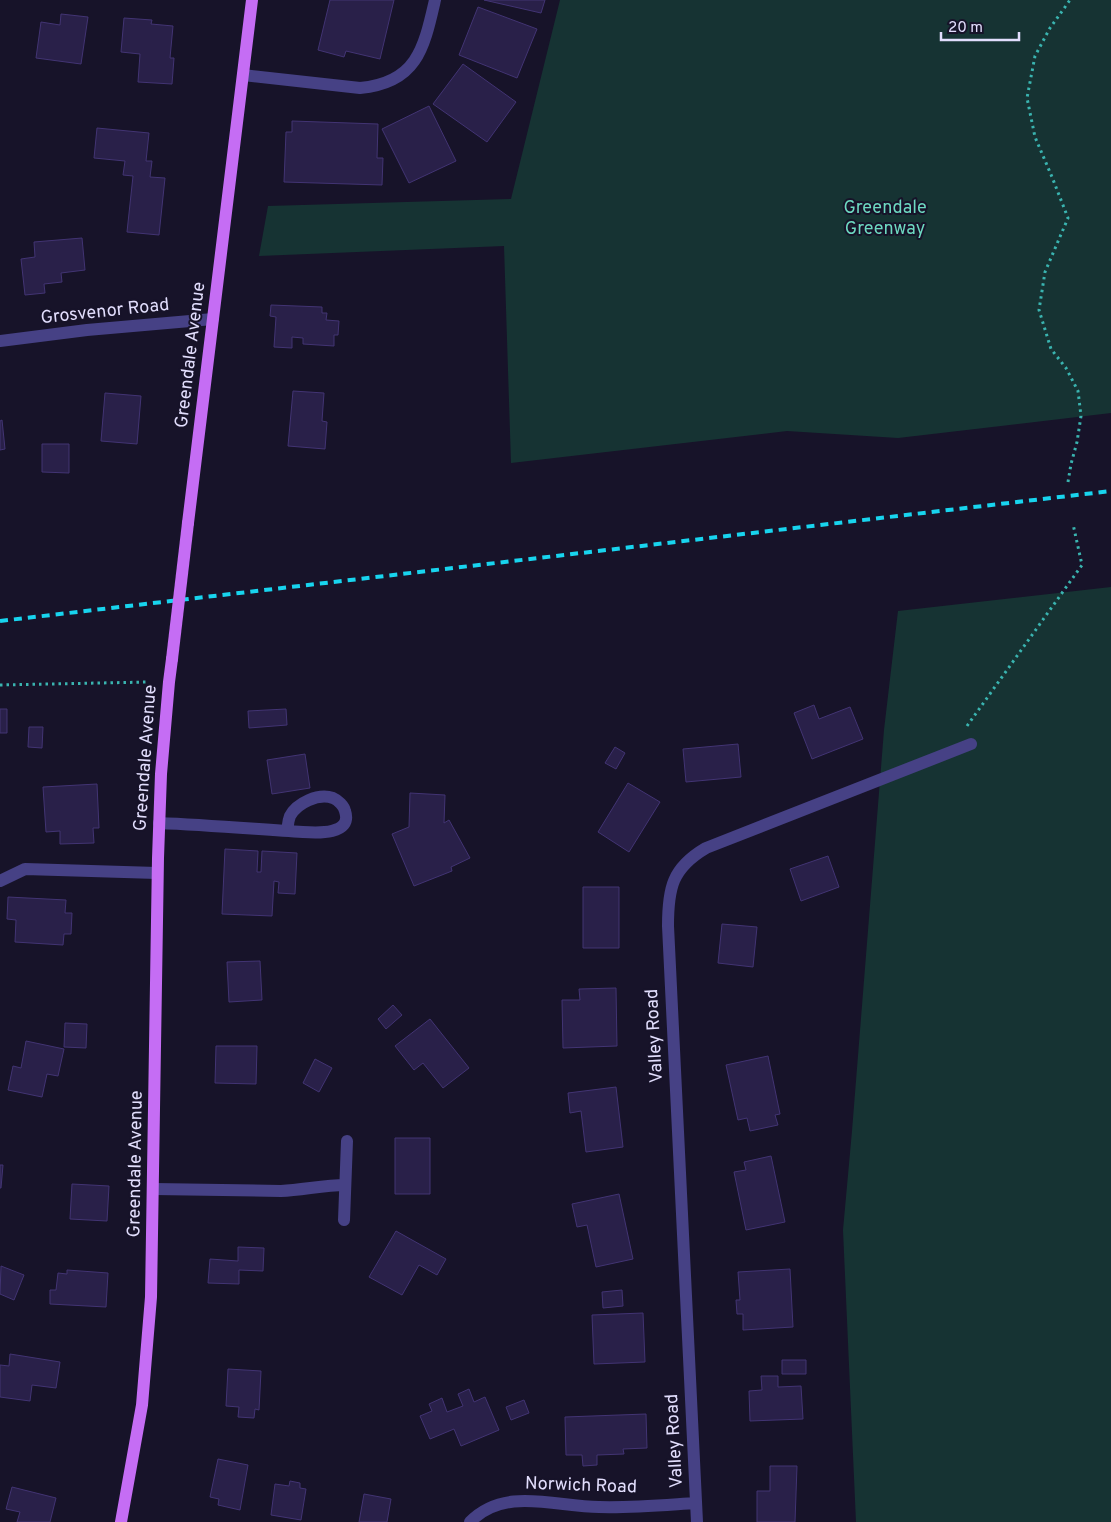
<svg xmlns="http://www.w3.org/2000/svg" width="1111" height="1522" font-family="Overpass,sans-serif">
<rect width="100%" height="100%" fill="#171329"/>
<path fill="#163333" d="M560 0H1111V413L898 438 787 431 511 463 504 246 259 256 268 206 511 199Z
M1111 587V1522H856L843 1230 852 1131 884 730 898 611Z"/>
<path fill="#292049" stroke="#423473" d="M330 0H394L380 59 346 51 344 57 318 50Z
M484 0H545L541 13Z
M478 7 537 29 517 78 459 55Z
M61 14 88 17 81 64 36 58 41 22 60 25Z
M124 18 152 20 151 24 173 26 170 58H174L172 84 138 82 140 54 121 52Z
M463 64 516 102 487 142 433 104Z
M429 106 456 161 409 183 382 129Z
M292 121 378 124 377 158H383L382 185 284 182 286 132H292Z
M97 128 149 133 146 161H152L150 177 165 178 159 235 127 232 133 176 123 175 125 161 94 158Z
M82 238 85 270 61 273 62 282 44 284 45 293 25 295 21 259 35 257 34 242Z
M271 305 322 307V313H327L326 320 339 321 338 335H334V346L303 344V338L292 337V348L274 347 276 317 270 316Z
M293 391 324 393 322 421 327 422 325 449 288 446Z
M105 393 141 396 137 444 101 441Z
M2 420 5 449 0 450V421Z
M42 444H69V473L42 472Z
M814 705 819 719 850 707 863 739 812 759 794 713Z
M0 709H7V733H0Z
M286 709 287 725 249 728 248 711Z
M29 727H43L42 748 28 747Z
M738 744 741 777 686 782 683 749Z
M615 747 625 753 616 769 605 763Z
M305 754 310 788 272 794 267 760Z
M628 783 660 802 629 852 598 832Z
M97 784 99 828H93L94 843 60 844V831L46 832 43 787Z
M410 793 445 795 444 823 449 820 470 858 451 867 452 871 414 886 392 834 409 827Z
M225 849 258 851 257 872H261L262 851 297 853 295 894 278 893 279 882 274 881 272 916 222 914Z
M828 856 839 887 801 901 790 869Z
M583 887H619V948H583Z
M8 897 66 900 65 913H72L71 934H64L63 945 15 942 16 920 7 919Z
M722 924 757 927 753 967 718 963Z
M260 961 262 1000 229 1002 227 962Z
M616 988 617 1046 563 1048 562 1000H580L579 989Z
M393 1005 402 1015 386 1029 378 1019Z
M430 1019 469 1068 443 1088 423 1063 414 1070 395 1046Z
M65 1023 87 1024 86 1048 64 1047Z
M26 1041 64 1049 58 1076 47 1074 42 1097 8 1090 13 1066 21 1068Z
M216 1046H257L256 1084 215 1083Z
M768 1056 780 1114 775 1115 778 1125 750 1131 747 1118 738 1120 726 1065Z
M315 1059 332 1068 319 1092 303 1083Z
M616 1087 623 1147 586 1152 581 1111 570 1113 568 1093Z
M395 1138H430V1194H395Z
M771 1156 785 1222 746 1230 734 1172 746 1170 744 1162Z
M0 1165H3L1 1188H0Z
M72 1184 109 1186 107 1221 70 1219Z
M619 1194 633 1259 596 1267 587 1225 577 1227 572 1204Z
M396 1231 446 1259 437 1275 419 1265 402 1295 369 1277Z
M238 1247 264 1248 263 1271 239 1270V1284L208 1283 210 1259 238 1261Z
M1 1266 24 1275 14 1300 0 1294Z
M790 1269 793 1327 743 1330V1314H737L736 1300H740L738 1272Z
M67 1270 108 1273 106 1307 50 1304V1290H56L58 1273 67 1274Z
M622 1290 623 1306 603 1308 602 1292Z
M643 1313 645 1362 594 1364 592 1315Z
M10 1354 60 1362 56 1388 32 1385 30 1401 0 1397V1365L9 1366Z
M782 1360H806V1374H782Z
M228 1369 261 1371 259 1410 255 1409 254 1418 238 1417 239 1407 226 1406Z
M761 1376H778V1387L801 1386 803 1419 750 1421 749 1391 762 1390Z
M469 1389 474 1402 485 1397 499 1430 461 1446 454 1429 430 1439 420 1416 432 1411 429 1404 442 1398 447 1412 463 1406 458 1394Z
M524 1400 529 1413 511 1420 506 1407Z
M646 1414 647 1448 623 1449 624 1454 597 1455V1465L583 1466 582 1455H566L565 1417Z
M218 1459 248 1465 240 1510 218 1505 219 1499 210 1497Z
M770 1466H797L795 1522H757V1491H770Z
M290 1481 300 1483V1488L306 1489 301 1520 271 1515 275 1484 289 1486Z
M12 1487 56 1498 50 1522H17L20 1512 6 1509Z
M364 1494 391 1499 387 1522H359Z"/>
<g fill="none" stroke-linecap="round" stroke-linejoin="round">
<path stroke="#3ab4b0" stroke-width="3" stroke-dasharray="2.5 4" stroke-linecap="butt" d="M1068 482 1071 464 1077 442 1081 416 1078 391 1066 368 1051 349 1039 310 1045 272 1068 218 1052 177 1035 137 1027 98 1035 56 1050 28 1070 0
M0 685 149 682
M967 726 1082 565 1073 524"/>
<path stroke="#464185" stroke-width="12" d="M243 75 360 88C417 83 424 48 435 0
M0 341 87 330 213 319
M159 823C207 825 255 829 303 832 317 833 353 835 345 811 344 806 338 800 333 798 318 793 297 803 290 816 288 821 288 826 287 831
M0 881 25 869 157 873
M154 1189 281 1191C303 1190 324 1185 345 1185
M344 1220 347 1141
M470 1522C505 1486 556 1507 599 1507 631 1508 664 1505 696 1503
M697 1522 668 926C668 888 672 868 706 848L971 744"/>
<path stroke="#c56df4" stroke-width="12" d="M188 523 252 0
M121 1522 142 1405 151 1297 158 858 161 774 169 682 172 659"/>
<path stroke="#18d4ee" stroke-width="4" stroke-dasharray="8 6" stroke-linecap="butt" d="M0 621 1111 491"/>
<path stroke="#c56df4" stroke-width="12" d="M172 659 188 523"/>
</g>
<g text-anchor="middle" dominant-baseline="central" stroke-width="4" stroke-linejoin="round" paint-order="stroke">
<g font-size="18" fill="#6dd9c1" stroke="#171329">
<text x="885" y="208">Greendale<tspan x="885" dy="21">Greenway</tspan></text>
</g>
<g font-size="18" fill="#e2defd" stroke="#171329">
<text transform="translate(105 312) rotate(-6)">Grosvenor Road</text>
<text transform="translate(191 355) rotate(-83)">Greendale Avenue</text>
<text transform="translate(146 758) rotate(-86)">Greendale Avenue</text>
<text transform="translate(655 1036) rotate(-93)">Valley Road</text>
<text transform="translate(136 1164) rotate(-89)">Greendale Avenue</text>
<text transform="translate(675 1441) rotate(-93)">Valley Road</text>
<text transform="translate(581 1486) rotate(2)">Norwich Road</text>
</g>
</g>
<path d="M941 32v8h78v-8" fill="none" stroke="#e2defd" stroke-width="2.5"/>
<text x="948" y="32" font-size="15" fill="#e2defd" stroke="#171329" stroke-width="4" paint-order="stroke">20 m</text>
</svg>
